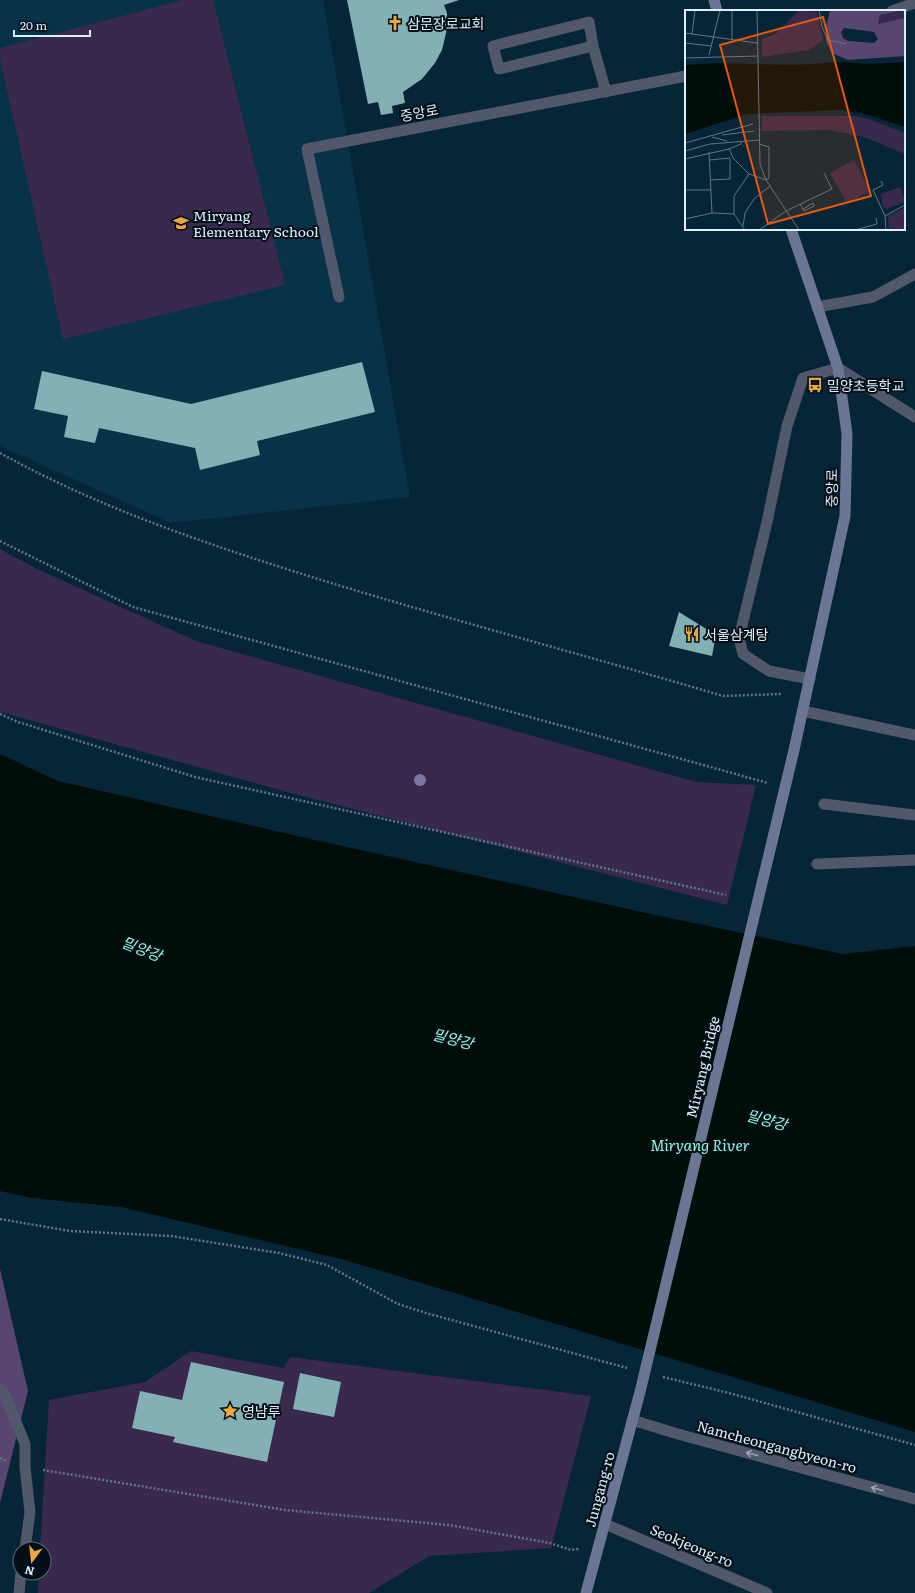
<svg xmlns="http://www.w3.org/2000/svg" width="915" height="1593" font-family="Literata,'Noto Sans KR',serif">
<rect width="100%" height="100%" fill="#062638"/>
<path fill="#083248" d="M0 0H323L410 497 171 523 0 446Z"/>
<path fill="#39294c" d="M183 0H213L285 285 63 339 0 59V48Z
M0 549 35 568 196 641 696 782 756 785 727 905 291 793 0 712Z
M191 1351 284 1368 290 1357 591 1396 551 1548 429 1556 369 1593H38L39 1573H44V1549H40L49 1400 145 1382Z"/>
<path fill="#584671" d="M0 1269 28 1391 0 1503Z"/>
<path fill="#000d08" d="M0 754 58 781 297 836 655 915 843 954 915 946V1432L345 1260 121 1207 32 1198 0 1191Z"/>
<path fill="#82b0b5" d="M347 0H459L444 5 447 13V29L442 50 435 63 422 79 403 92 405 103 392 106 393 113 381 115 378 102 368 104Z
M362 362 375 412 257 441 260 455 200 470 195 448 99 428 95 443 64 437 68 416 34 409 42 371 191 404Z
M679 612 716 635 712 656 669 646Z
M191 1362 284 1382 267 1462 173 1442 175 1437 132 1428 140 1391 182 1400Z
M300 1373 341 1382 334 1417 293 1409Z"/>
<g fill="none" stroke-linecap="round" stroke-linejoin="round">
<path stroke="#5d7787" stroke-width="2.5" stroke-dasharray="2 2" stroke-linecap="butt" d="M0 453C96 506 195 540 299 573 439 617 582 654 723 696L781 694
M0 541 133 607 768 783
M0 714 18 722 195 777 726 895
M0 1219 70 1231 171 1236 279 1253 327 1265 398 1304 426 1313 627 1368
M663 1377 729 1393 915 1445
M0 1458 7 1461
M43 1470 285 1510 449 1525 550 1543 571 1550 579 1549"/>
<path stroke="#52586c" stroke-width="11" d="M593 46 499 69 493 46 589 22 593 46 606 92
M824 804 915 815
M817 864 915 860
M0 1389 5 1395 25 1444V1467L30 1512 25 1549
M632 1420 678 1434 915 1499
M19 1593 21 1573"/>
<path stroke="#52586c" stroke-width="11" d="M339 297 307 149 686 76
M817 307 873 297 915 274
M810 679 769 671 743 654 739 638 767 522 787 426 803 378 838 368 915 417
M605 1524 767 1593"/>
<path stroke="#52586c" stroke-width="11" d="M892 11 915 3
M803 711 915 735"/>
<path stroke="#6b7695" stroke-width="11" d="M714 0 717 11
M586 1593 640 1392 794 750 845 516 847 434 838 368 791 229"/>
</g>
<circle fill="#7776a5" cx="420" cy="780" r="6"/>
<defs><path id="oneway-shaft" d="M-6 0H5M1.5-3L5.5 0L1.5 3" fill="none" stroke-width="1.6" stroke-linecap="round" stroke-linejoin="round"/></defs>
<g stroke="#98a4b4">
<use href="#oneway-shaft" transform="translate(752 1454) rotate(-165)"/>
<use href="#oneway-shaft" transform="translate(877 1489) rotate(-165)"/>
</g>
<defs>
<symbol id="church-bare" viewBox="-9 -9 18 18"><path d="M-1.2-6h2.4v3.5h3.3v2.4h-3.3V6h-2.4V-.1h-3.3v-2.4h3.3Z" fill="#eda83c" stroke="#030e16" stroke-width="2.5" paint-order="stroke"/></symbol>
<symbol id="school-bare" viewBox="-9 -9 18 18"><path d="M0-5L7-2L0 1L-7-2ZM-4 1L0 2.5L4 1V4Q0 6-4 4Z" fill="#eda83c" stroke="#030e16" stroke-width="2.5" paint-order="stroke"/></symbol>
<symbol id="bus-bare" viewBox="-9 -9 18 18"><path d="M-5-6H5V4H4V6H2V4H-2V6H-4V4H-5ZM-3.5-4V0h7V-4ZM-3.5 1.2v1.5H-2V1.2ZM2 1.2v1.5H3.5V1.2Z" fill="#eda83c" stroke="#030e16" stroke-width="2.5" paint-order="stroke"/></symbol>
<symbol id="restaurant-bare" viewBox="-9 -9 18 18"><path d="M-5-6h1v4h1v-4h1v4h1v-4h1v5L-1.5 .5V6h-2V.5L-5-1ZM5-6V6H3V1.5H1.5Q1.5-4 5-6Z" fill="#eda83c" stroke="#030e16" stroke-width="2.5" paint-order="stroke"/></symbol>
<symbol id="sight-bare" viewBox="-9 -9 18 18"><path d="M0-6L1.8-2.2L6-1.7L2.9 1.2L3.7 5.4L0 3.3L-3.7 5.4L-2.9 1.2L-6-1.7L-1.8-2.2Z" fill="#eda83c" stroke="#030e16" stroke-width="2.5" paint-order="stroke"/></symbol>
</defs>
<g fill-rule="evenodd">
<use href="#church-bare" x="384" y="12" width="22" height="22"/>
<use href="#school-bare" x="170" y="212" width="22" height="22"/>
<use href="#bus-bare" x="804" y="374" width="22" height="22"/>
<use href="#restaurant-bare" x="681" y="623" width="22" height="22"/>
<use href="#sight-bare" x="219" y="1400" width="22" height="22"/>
</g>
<g text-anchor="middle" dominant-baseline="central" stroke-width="4" stroke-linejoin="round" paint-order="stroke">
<g font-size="14" fill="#def0fc" stroke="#030e16" text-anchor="start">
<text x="407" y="23">삼문장로교회</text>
<text x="193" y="215">Miryang<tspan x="193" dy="16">Elementary School</tspan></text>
<text x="827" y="385">밀양초등학교</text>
<text x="704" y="634">서울삼계탕</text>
<text x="242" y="1411">영남루</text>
</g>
<g font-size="14" fill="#def0fc" stroke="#030e16">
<text transform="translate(419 112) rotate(-11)">중앙로</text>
<text transform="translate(831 488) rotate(-89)">중앙로</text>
<text transform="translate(702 1067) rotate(-77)">Miryang Bridge</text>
<text transform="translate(777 1446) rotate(15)">Namcheongangbyeon-ro</text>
<text transform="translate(599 1489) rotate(-75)">Jungang-ro</text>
<text transform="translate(692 1545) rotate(23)">Seokjeong-ro</text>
</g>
<g font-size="15" font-style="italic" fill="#96f9db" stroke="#030e16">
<text transform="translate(142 948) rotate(22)">밀양강</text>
<text transform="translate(453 1038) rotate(15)">밀양강</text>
<text transform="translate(767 1119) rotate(15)">밀양강</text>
<text x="700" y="1144">Miryang River</text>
</g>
</g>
<g transform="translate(685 10)">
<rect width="220" height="220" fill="#062638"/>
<path d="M114 0 132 2 138 30 124 40 77 47V29L91 24ZM220 1V8L193 14 195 5ZM77 106H169L184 109 220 123V144L179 127 145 120 77 121ZM169 150 185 181 162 193 145 163ZM215 177 220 192 201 199 198 198 196 184ZM220 197V220H204L203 206Z" fill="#39294c"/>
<path d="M145 0H220L195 5 193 14 220 8V46L163 50 147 43 141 31V17ZM159 18 189 22 193 29 189 33 163 31 158 28 156 22Z" fill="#584671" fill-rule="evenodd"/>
<path d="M156 52 183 54 220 52V117L180 104 156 100 62 104 0 124V55L31 53 109 55Z" fill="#000d08"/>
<path fill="none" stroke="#5c7786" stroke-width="1" d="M72 0 75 154 81 170 114 220M134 0 137 17 143 30 161 34M0 23 72 33M7 24 10 0M47 30V0M0 33 26 36M24 45 35 0M0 48 72 46M37 125 69 121M27 127 42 131M0 133 68 114M44 138 48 148 64 164M0 141 25 134 74 130M24 142 27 203M0 149 44 139 56 134V131M25 150 45 148M25 170 45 169V149M196 171 198 175 188 180 200 206 201 220M0 180H26M115 194 119 201 129 196 128 193 118 199M49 204V186L64 164 81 170 84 168V137L74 134M200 206 220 195M0 209 27 203 49 204 60 220M58 216 60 203 69 189 85 176M74 220 101 201 147 179 139 163M170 220 192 214 191 208"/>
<path fill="#e8590c" fill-opacity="0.15" stroke="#e8590c" stroke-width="2" d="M138 7 186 186 83 214 35 35Z"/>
<rect width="220" height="220" fill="none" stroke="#def0fc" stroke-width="2"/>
</g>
<g transform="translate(32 1561) rotate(195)"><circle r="19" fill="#030e16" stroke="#5b6872"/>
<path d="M0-3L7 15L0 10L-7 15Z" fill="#eda83c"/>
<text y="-6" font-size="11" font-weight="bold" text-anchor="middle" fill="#def0fc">N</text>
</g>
<path d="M14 30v6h76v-6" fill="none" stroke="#def0fc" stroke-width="2"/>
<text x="20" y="30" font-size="12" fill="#def0fc" stroke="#030e16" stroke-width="3" paint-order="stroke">20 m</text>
</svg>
